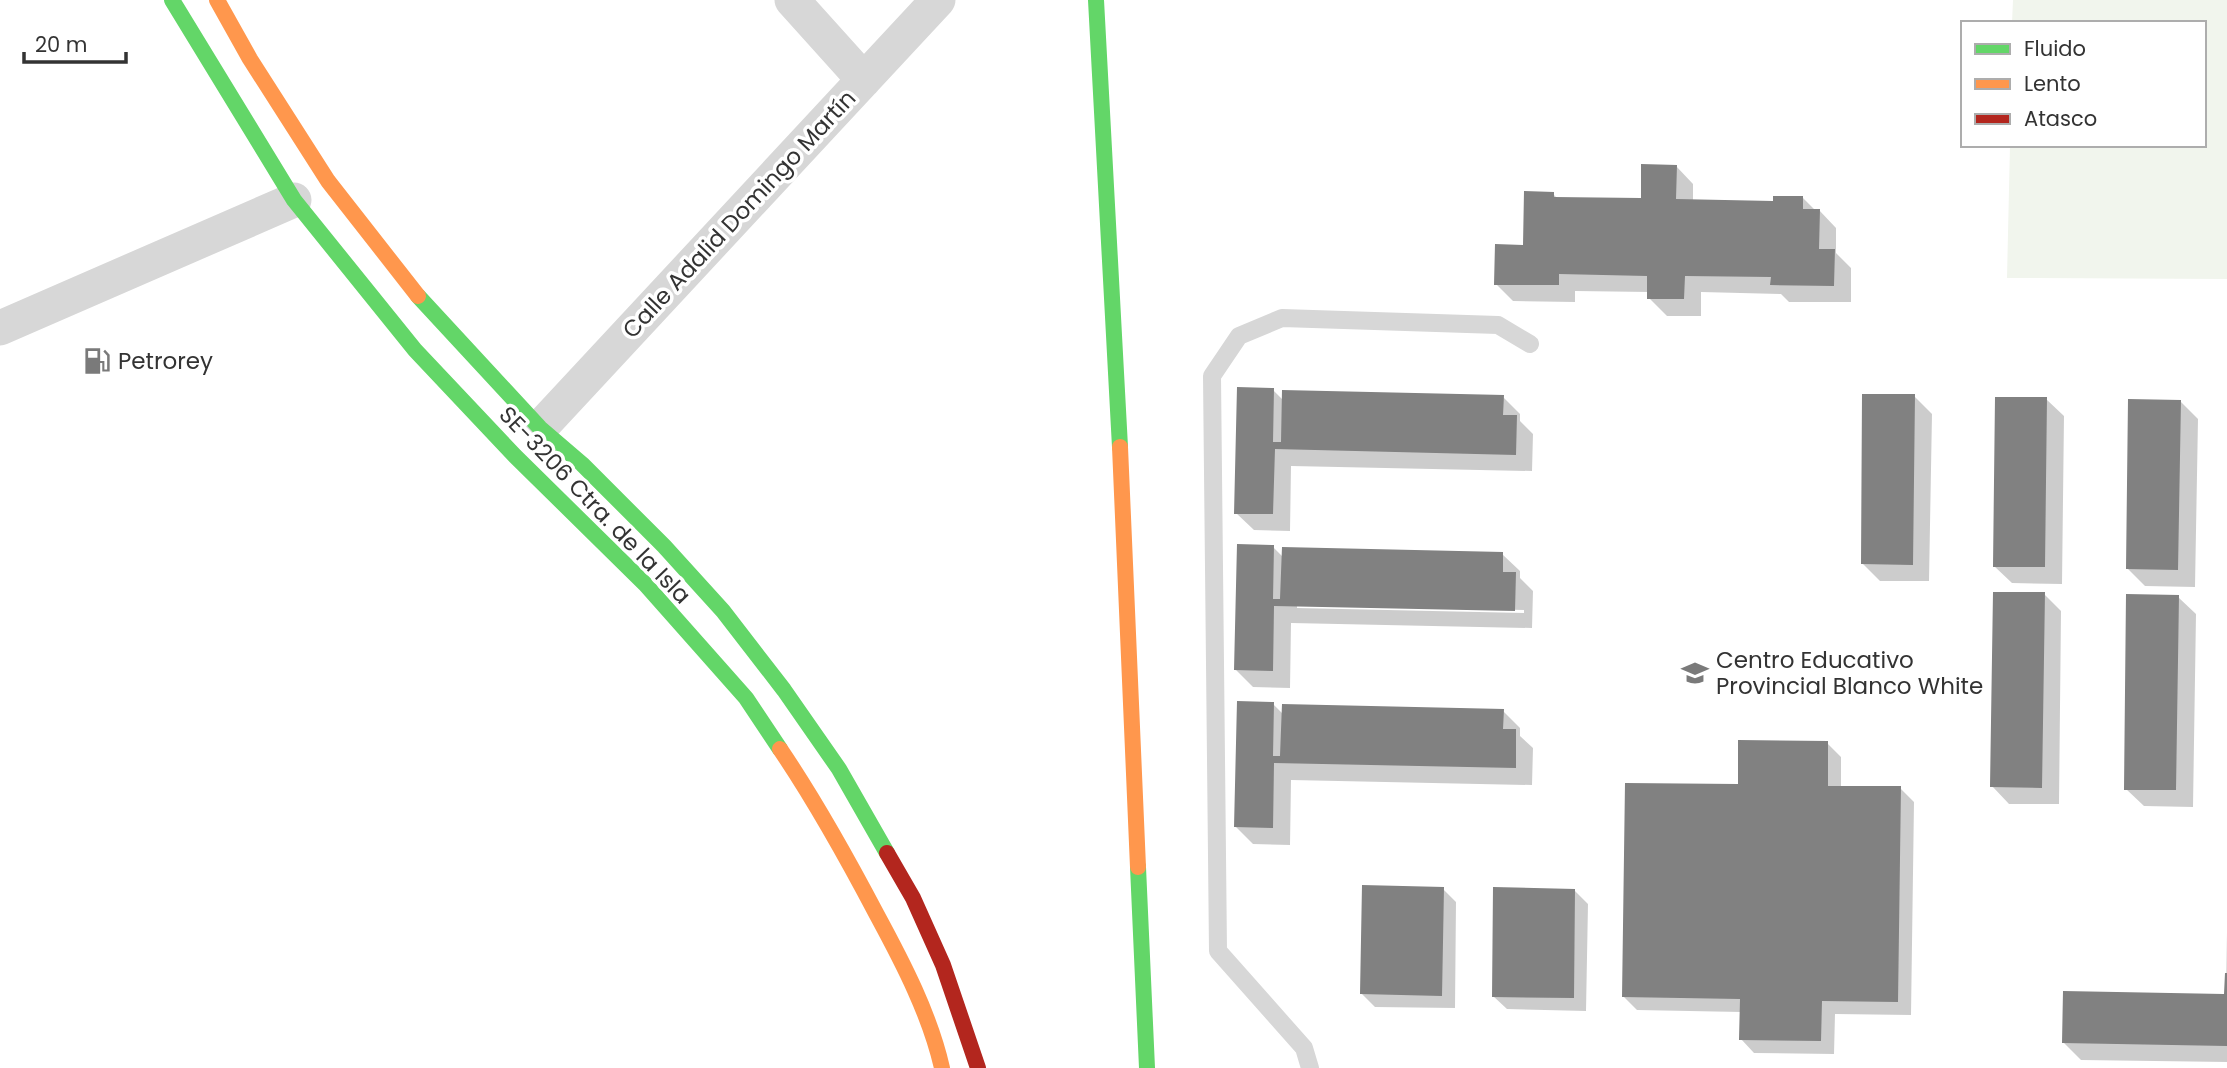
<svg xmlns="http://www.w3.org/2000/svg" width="2227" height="1068" font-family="Poppins,sans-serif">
<rect width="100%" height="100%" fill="#fff"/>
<path fill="#f1f5ed" d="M2013 0H2227V279L2007 278 2010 145H2204V23H2012Z"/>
<path fill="#0003" fill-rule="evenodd" d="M1676 166 1693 184V201L1775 202 1803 198 1815 210H1819L1836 228V253L1851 268V302H1789L1781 294 1701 292V316H1667L1649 298V292L1575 291V302L1513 301 1496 284 1525 247 1553 194 1558 199 1642 200Z
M1273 390 1283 400 1503 397 1520 414V421L1533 434 1532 471 1291 466 1290 531 1254 530 1236 513Z
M1914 396 1932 414 1929 581H1880L1862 563Z
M2046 399 2064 416 2062 584 2012 583 1994 566Z
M2180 401 2198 419 2195 587 2145 586 2128 569Z
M1273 547 1283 557 1502 554 1520 571V578L1533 591 1532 628 1291 623 1290 688 1253 687 1236 670ZM1297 605 1524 610V613L1297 608Z
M2044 594 2061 611 2059 804H2009L1992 786Z
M2178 597 2196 614 2193 807 2144 806 2126 789Z
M1273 704 1283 714 1503 711 1520 728V736L1533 748 1532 785 1291 780 1290 845 1253 844 1236 827Z
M1827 743 1841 757V788H1900L1914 802 1911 1015 1835 1014 1834 1054 1754 1053 1741 1039V1012L1637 1010 1624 997 1740 786Z
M1443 889 1456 902 1455 1008 1375 1007 1362 994Z
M1575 891 1588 904 1586 1011 1507 1009 1493 996Z
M2227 932V1062L2081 1060 2064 1043 2226 996Z"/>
<path fill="#818181" d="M1641 164 1677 165 1676 199 1773 201V196H1803V209H1820L1819 249H1835L1834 286 1770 285 1771 277 1685 276 1684 299H1647V276L1559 274V285H1494L1495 244 1523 245 1524 191 1554 192V197L1641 198Z
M1237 387 1274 388 1273 442H1281L1282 390 1504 395 1503 415H1517L1516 455 1275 449 1273 514H1234Z
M1862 394H1915L1913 565 1861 564Z
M1995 397H2047L2045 567H1993Z
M2128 399 2181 400 2178 570 2126 569Z
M1237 544 1274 545 1273 599H1280L1282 547 1503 552V572H1516L1515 611 1274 606 1273 671 1234 670Z
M1993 592H2045L2042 788 1990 787Z
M2126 594 2179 595 2176 790H2124Z
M1237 701 1274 702 1273 756H1280L1282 704 1504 709 1503 729H1516V768L1274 763 1273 828 1234 827Z
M1738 740 1828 741V786H1901L1898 1002 1822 1001 1821 1041 1739 1040 1740 999 1622 997 1625 783 1738 784Z
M1362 885 1444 887 1442 996 1360 994Z
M1493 887 1575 889 1574 998 1492 997Z
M2225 973H2227V1046L2062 1043 2063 991 2224 994Z"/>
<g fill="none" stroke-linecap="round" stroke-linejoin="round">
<path stroke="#d7d7d7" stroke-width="18" d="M1310 1068 1304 1048 1218 951 1212 376 1239 336 1282 318 1498 325 1530 344"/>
<path stroke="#d7d7d7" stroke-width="35" d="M792 0 864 80
M0 328 294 200
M540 428 938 0"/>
<path stroke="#63d668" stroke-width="16" d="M172 0 294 200 415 350 515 456 645 584 746 698 780 749
M1096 0 1120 447
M418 296 540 428 582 464 664 546 723 611 784 690 839 769 887 853
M1138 867 1147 1068"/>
<path stroke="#ff974d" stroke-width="16" d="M217 0 250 59 328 181 418 296
M1120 447 1138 867
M780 749C816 802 847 858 877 915 903 963 930 1015 942 1068"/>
<path stroke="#b3261e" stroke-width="16" d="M887 853 913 898 943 965 978 1068"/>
</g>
<defs>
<symbol id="fuel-bare" viewBox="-9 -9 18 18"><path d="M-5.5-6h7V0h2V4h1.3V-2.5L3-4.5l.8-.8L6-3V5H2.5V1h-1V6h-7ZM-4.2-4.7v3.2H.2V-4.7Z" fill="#7a7a7a" stroke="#fff" stroke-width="2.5" paint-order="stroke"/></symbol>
<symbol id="university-bare" viewBox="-9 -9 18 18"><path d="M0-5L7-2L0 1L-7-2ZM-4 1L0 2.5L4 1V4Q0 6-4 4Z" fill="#7a7a7a" stroke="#fff" stroke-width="2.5" paint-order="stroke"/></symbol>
</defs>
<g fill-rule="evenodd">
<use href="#fuel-bare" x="78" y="342" width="38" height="38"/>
<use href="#university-bare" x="1676" y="654" width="38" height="38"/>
</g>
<g text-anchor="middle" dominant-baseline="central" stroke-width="7" stroke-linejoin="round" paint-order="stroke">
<g font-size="23" fill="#333" stroke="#fff">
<text transform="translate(739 214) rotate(-47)">Calle Adalid Domingo Martín</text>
<text transform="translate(595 505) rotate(46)">SE-3206 Ctra. de la Isla</text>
</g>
<g font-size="23" fill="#333" stroke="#fff" text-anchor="start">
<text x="118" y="361">Petrorey</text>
<text x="1716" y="660">Centro Educativo<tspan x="1716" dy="26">Provincial Blanco White</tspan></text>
</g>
</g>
<rect x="1961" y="21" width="245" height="126" fill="#ffffff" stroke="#adadad" stroke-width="2"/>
<rect x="1975" y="44" width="35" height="10" fill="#63d668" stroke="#adadad" stroke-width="2"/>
<text x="2024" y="56" font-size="21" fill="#333333">Fluido</text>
<rect x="1975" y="79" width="35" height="10" fill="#ff974d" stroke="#adadad" stroke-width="2"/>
<text x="2024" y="91" font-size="21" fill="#333333">Lento</text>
<rect x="1975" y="114" width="35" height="10" fill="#b3261e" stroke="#adadad" stroke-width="2"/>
<text x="2024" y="126" font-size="21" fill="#333333">Atasco</text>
<path d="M24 52v10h102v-10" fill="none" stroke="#333333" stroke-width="3.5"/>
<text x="35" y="52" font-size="21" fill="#333333" stroke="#ffffff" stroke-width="5" paint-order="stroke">20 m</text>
</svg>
